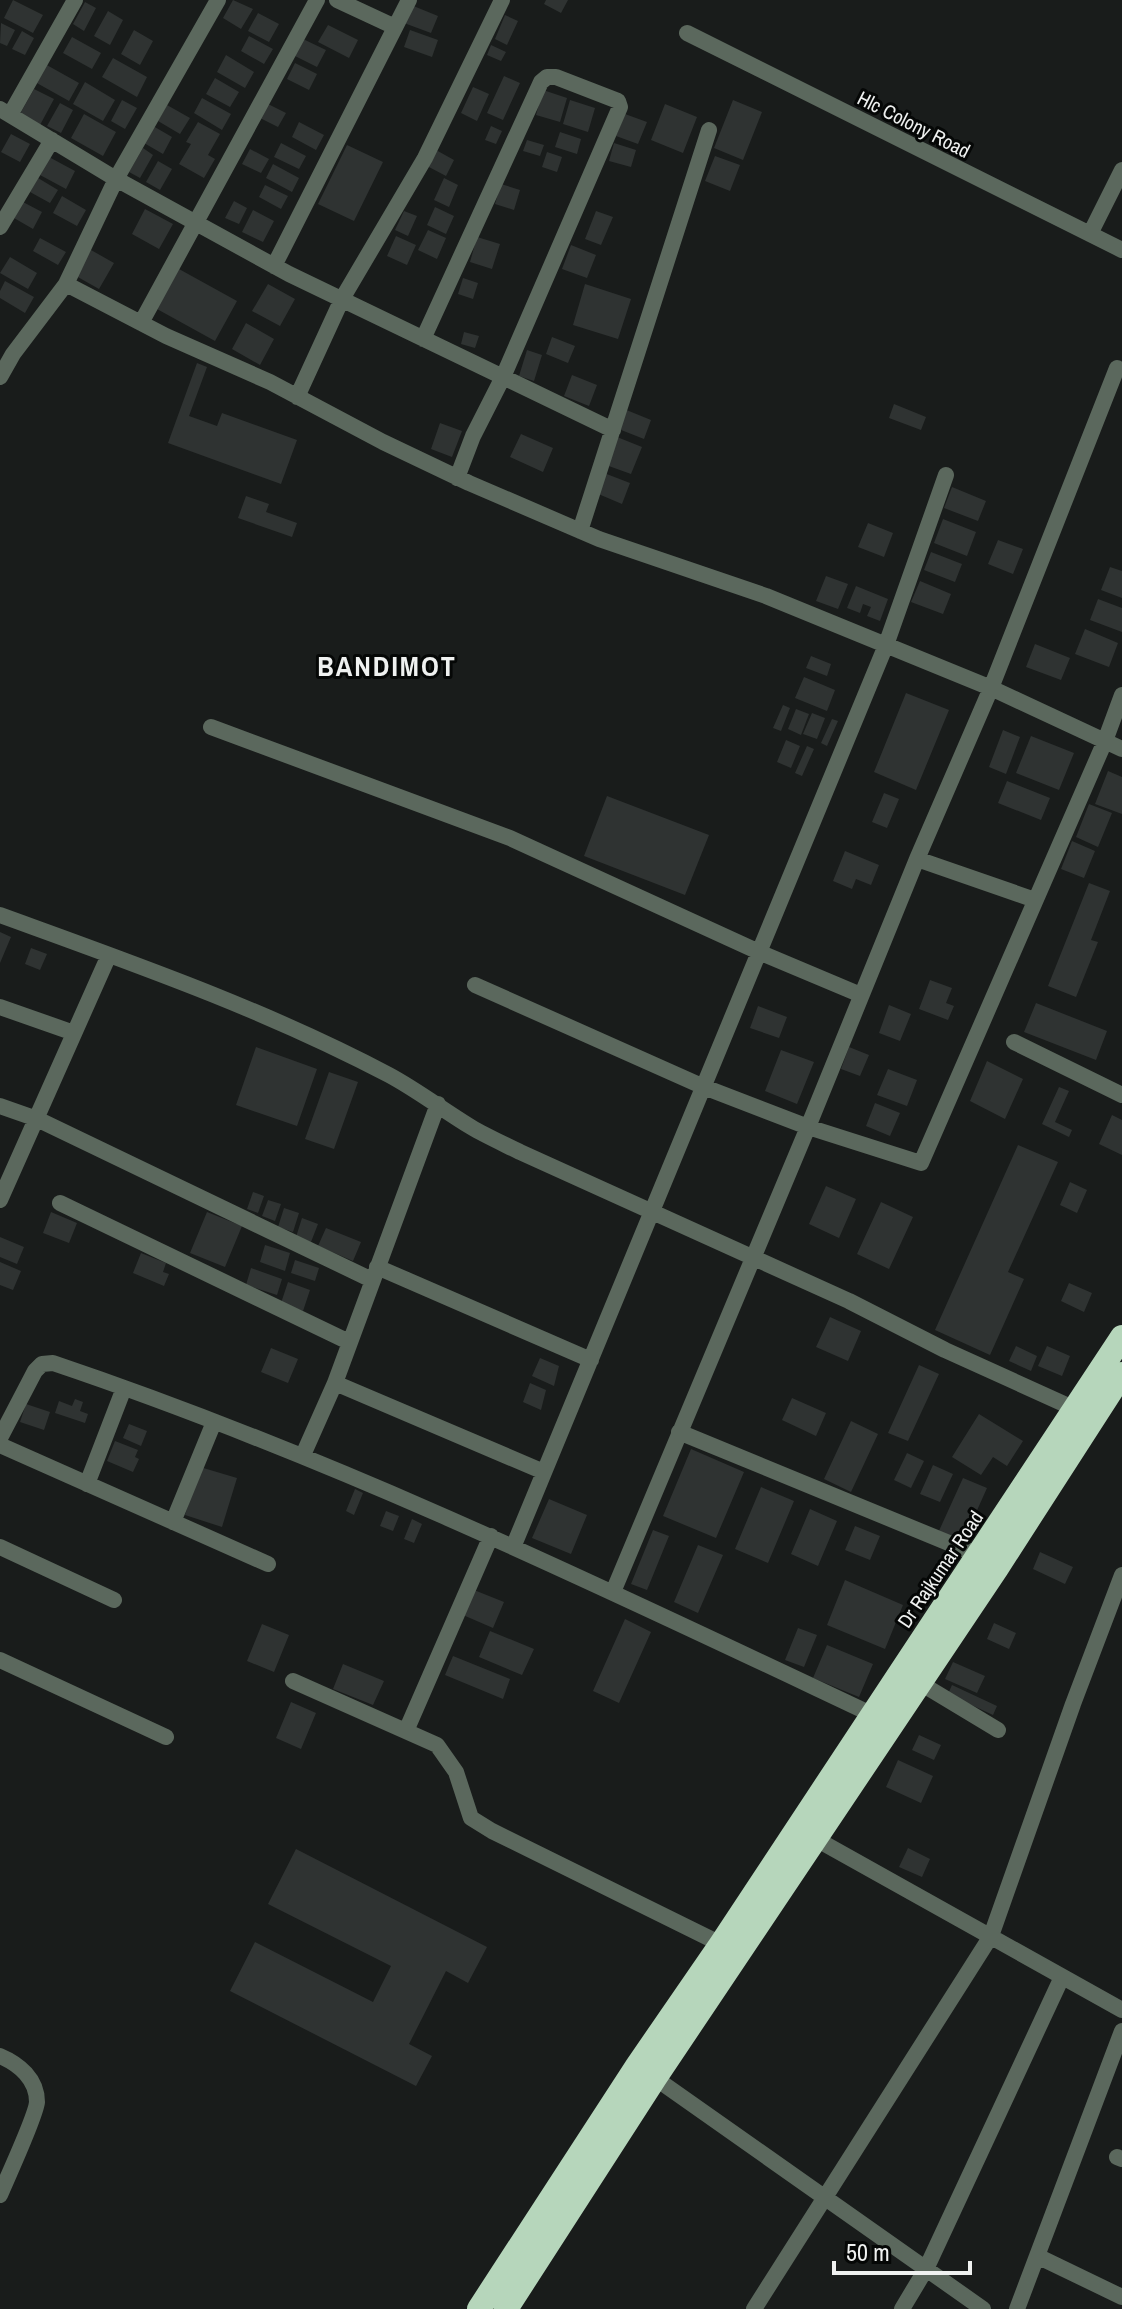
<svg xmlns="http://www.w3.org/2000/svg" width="1122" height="2309" font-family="'Archivo Narrow',sans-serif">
<rect width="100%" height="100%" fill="#191c1b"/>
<path fill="#2f3332" d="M13 0 43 15 33 33 4 18Z
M233 0 253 9 241 29 223 18Z
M546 0H568L561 13 544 4Z
M85 2 96 8 84 31 73 24Z
M411 5 438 16 431 33 404 23Z
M108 11 123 20 110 45 94 36Z
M258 13 279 24 269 42 248 31Z
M505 15 518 21 507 45 495 39Z
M1 23 15 30 7 46 0 43Z
M328 25 358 40 349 58 318 42Z
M134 30 153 41 140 65 121 54Z
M410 30 438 40 432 57 404 47Z
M22 31 34 38 25 55 12 49Z
M249 36 273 49 264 64 241 51Z
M72 37 101 53 92 69 63 53Z
M303 39 326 50 317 67 295 56Z
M491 45 506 52 501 61 487 55Z
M226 55 254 72 245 88 217 72Z
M113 58 147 77 137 97 102 77Z
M295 63 317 74 309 90 287 79Z
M45 64 79 83 69 101 35 82Z
M504 76 520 83 503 120 487 113Z
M215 78 239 92 230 107 206 94Z
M85 82 115 100 103 121 73 104Z
M473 87 489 94 477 121 461 113Z
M34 89 54 99 40 125 20 114Z
M543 90 567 98 560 122 536 115Z
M202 98 231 114 222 130 194 113Z
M122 100 137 108 125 129 111 121Z
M570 100 595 108 588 132 563 124Z
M733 100 762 112 743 160 714 148Z
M60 103 73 110 61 133 47 126Z
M268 104 286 113 278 127 260 118Z
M665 104 697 117 683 153 651 140Z
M167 105 190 118 180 134 158 121Z
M84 114 116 132 103 156 71 138Z
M625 114 647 122 638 144 616 136Z
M198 122 220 134 208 155 215 159 204 178 179 164 191 144 186 142Z
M299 122 324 135 316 150 292 137Z
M153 126 172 137 163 154 144 143Z
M491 126 502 131 496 144 485 140Z
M560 132 581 139 577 154 555 147Z
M11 134 30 144 20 162 1 152Z
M527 140 544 145 540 156 523 151Z
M281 143 306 156 299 169 274 157Z
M614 143 636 150 631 167 609 161Z
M347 145 383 162 354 221 318 204Z
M143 148 153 155 140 178 129 172Z
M250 149 269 159 261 173 242 164Z
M436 150 454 160 446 176 427 166Z
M547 152 562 157 557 172 542 167Z
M715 156 740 165 730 191 705 181Z
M49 157 75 171 66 189 40 175Z
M158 161 172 169 160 190 146 182Z
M273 164 299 178 292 192 266 178Z
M38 178 58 190 50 203 30 192Z
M444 178 458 185 449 207 434 200Z
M501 184 520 190 514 210 495 204Z
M265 185 288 196 281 209 259 197Z
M62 196 86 210 77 226 53 213Z
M234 201 247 208 239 224 225 218Z
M23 202 42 212 33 229 14 218Z
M435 207 454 216 446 234 427 225Z
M145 209 173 224 159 249 132 234Z
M253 210 274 221 263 242 242 232Z
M404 211 417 216 408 236 395 230Z
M596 211 613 217 601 245 585 239Z
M428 230 446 238 437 259 418 250Z
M396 236 416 245 407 265 387 256Z
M477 237 500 244 492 269 470 262Z
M40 238 66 252 58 265 33 251Z
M571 245 596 255 587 278 562 269Z
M91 250 114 263 99 289 76 276Z
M10 257 37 273 28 289 0 273Z
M179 269 237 301 215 341 157 309Z
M463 278 478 283 473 299 458 294Z
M5 281 34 297 25 313 0 298V291Z
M268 284 295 299 280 326 252 311Z
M585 284 631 299 618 339 573 325Z
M246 323 274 339 260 365 232 349Z
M464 332 479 336 475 348 461 344Z
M552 337 575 346 568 363 546 354Z
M527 350 542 355 534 381 519 376Z
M197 363 207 367 189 416 217 426 222 413 297 440 281 484 168 443Z
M572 375 597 385 589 406 564 396Z
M894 404 926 417 921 430 889 418Z
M624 409 651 420 644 439 616 428Z
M440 423 462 431 452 457 431 449Z
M521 434 553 448 543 472 510 457Z
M617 437 642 447 631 474 606 465Z
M604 473 630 483 622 504 596 493Z
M952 487 986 501 978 521 944 508Z
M246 496 269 504 266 512 297 523 292 537 238 518Z
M943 519 976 532 967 556 934 543Z
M868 523 893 533 884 557 858 547Z
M998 540 1023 549 1013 574 988 564Z
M931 552 962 564 955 582 924 570Z
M1110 567 1122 571V598L1101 590Z
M826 576 848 584 838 609 816 601Z
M920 581 951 594 943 614 911 602Z
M856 586 888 599 880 621 867 616 871 607 863 604 860 613 847 608Z
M1098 599 1122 608V632L1090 620Z
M1085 629 1118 643 1109 667 1075 654Z
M1035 644 1070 658 1061 680 1026 667Z
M811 656 831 664 827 676 806 668Z
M804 677 835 690 827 711 795 698Z
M906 693 949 710 916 790 874 772Z
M783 705 790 708 781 731 773 728Z
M796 709 809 714 801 735 788 729Z
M812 713 825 718 817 739 803 734Z
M832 719 838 721 827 746 821 743Z
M1003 730 1020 737 1006 774 989 767Z
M1031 736 1074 753 1059 790 1016 773Z
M786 740 800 746 791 768 777 762Z
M807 746 814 749 802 776 795 773Z
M1108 771 1122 777V814L1095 804Z
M1007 781 1050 798 1041 820 998 803Z
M884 793 899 799 887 828 872 822Z
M607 796 709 835 685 895 584 856Z
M1089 804 1112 813 1098 847 1076 837Z
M1072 841 1095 851 1084 878 1061 869Z
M845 851 879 865 871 885 856 879 852 889 833 881Z
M1089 883 1110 891 1091 940 1098 942 1076 997 1048 986Z
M0 932 11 937 0 963Z
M31 948 47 954 40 970 25 964Z
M930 980 952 988 946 1003 954 1006 948 1020 919 1009Z
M1036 1003 1107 1031 1096 1060 1024 1032Z
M889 1005 911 1014 900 1041 879 1033Z
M758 1006 787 1017 779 1038 750 1028Z
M256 1047 317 1069 297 1126 236 1105Z
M849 1047 869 1055 860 1076 841 1069Z
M781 1050 814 1062 797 1104 765 1091Z
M987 1061 1023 1079 1005 1119 970 1101Z
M888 1069 917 1080 907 1106 877 1095Z
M329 1072 358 1082 334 1149 305 1139Z
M1059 1087 1069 1091 1055 1122 1072 1130 1069 1137 1042 1124Z
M875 1103 900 1113 890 1136 866 1126Z
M1112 1115 1122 1120V1155L1099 1144Z
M1018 1145 1058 1162 1008 1272 1024 1279 990 1355 935 1330Z
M1070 1182 1087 1190 1077 1213 1060 1205Z
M826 1186 856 1199 839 1238 809 1224Z
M253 1192 264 1196 258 1213 247 1209Z
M268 1200 281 1204 275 1221 262 1216Z
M881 1202 913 1217 889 1269 857 1254Z
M284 1208 299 1213 293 1232 278 1227Z
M51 1212 77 1223 69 1243 43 1233Z
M207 1212 242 1226 225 1267 190 1253Z
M302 1218 318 1224 311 1242 296 1237Z
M326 1228 361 1242 353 1261 318 1246Z
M0 1237 24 1247 17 1264 0 1257Z
M265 1245 290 1253 285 1271 260 1262Z
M141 1253 166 1263 163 1272 169 1274 164 1286 133 1273Z
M295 1260 319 1268 315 1281 291 1273Z
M0 1262 21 1271 13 1290 0 1285Z
M251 1268 282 1279 277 1295 246 1285Z
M288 1282 310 1290 303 1311 281 1303Z
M1069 1283 1092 1293 1084 1312 1061 1301Z
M830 1317 861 1331 848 1361 816 1347Z
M1016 1346 1037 1356 1031 1371 1009 1361Z
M1047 1346 1070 1356 1062 1376 1038 1366Z
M271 1348 298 1359 288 1383 261 1372Z
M540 1358 559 1366 554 1386 532 1376Z
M919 1365 939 1374 908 1441 888 1433Z
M530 1383 546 1390 541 1410 523 1402Z
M792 1398 826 1413 816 1436 782 1420Z
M75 1399 83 1402 80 1411 88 1414 85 1423 55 1413 59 1401 72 1406Z
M26 1404 50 1412 44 1430 20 1422Z
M979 1414 1023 1441 1007 1466 993 1457 981 1475 952 1457Z
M851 1421 878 1434 851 1492 824 1479Z
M129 1424 147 1431 141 1446 123 1438Z
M115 1441 138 1450 135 1457 139 1459 133 1472 107 1461Z
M691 1449 744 1472 716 1538 663 1516Z
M907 1453 924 1461 911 1488 894 1480Z
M933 1465 953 1474 940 1502 920 1494Z
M200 1467 237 1478 222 1527 185 1515Z
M963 1478 987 1488 962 1544 938 1533Z
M761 1487 794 1501 768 1563 735 1549Z
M355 1489 363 1493 354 1515 346 1511Z
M549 1499 587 1515 571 1554 532 1538Z
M810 1509 837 1521 818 1566 791 1554Z
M386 1511 399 1516 393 1531 380 1526Z
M412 1519 422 1524 414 1543 404 1539Z
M855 1526 880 1536 870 1560 845 1550Z
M653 1530 669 1536 647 1590 631 1584Z
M698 1545 723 1555 698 1613 674 1602Z
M1040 1552 1073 1567 1065 1584 1033 1569Z
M845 1580 903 1605 885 1649 827 1625Z
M474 1590 504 1602 493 1628 463 1615Z
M625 1619 651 1632 619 1703 593 1691Z
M994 1623 1016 1633 1009 1649 987 1639Z
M262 1624 289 1635 274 1672 247 1661Z
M798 1628 817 1635 804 1667 785 1660Z
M490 1631 534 1649 522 1675 479 1657Z
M827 1645 873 1664 859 1697 813 1678Z
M453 1656 510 1679 503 1699 445 1675Z
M953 1662 985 1676 977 1693 945 1679Z
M343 1664 384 1681 373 1705 333 1689Z
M952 1685 997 1706 993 1715 948 1694Z
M291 1702 316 1713 301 1749 276 1738Z
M919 1735 941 1745 934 1760 912 1750Z
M898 1760 933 1776 921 1803 886 1787Z
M908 1848 930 1859 922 1877 899 1867Z
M296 1849 487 1947 468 1983 446 1971 409 2044 432 2056 416 2086 230 1991 255 1942 373 2002 391 1966 268 1904Z"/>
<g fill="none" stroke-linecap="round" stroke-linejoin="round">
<path stroke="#5b685d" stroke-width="16" d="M337 0 395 27
M687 33 1122 250
M0 109 116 179 289 274 613 430
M10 115 75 0
M0 227 52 140
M1090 234 1122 170
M274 266 409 0
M66 284 166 336 270 382 383 442 469 483 599 539 766 596 991 688 1122 749
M141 323 317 0
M423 339 541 82 547 77H556L618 101 620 107 503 377 473 436 457 478
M0 377 13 354 66 284 116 179 218 0
M297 397 342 299 425 158 502 0
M580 531 709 130
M211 727 510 838 759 952 861 995
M917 859 1035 900
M0 915C132 963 264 1009 389 1075 417 1090 443 1110 471 1127 486 1136 504 1144 520 1152L849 1301 945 1350 1084 1413
M475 985 704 1087 808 1127 921 1163 1105 741 1122 695
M0 1007 74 1033
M1014 1042 1122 1095
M0 1106 37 1119 372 1280
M0 1200 109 955
M60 1203 349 1342
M377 1267 591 1360
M335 1383 544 1472
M679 1432 978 1555
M0 1438 35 1371 42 1364 53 1363C335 1458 602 1587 871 1714
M0 1445 268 1564
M303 1455 335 1383 438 1104
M87 1484 124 1388
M173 1522 214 1422
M514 1545 886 645 946 475
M0 1547 114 1600
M613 1592 808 1127 917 859 991 688 1117 368
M0 1660 166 1737
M293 1681 437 1745 456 1772 471 1818 492 1831 721 1944
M920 1683 998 1730
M406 1731 491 1536
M816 1839 1122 2010
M0 2056C19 2064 37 2079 37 2102 36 2116 7 2178 0 2195
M655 2078 983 2309
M1117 2157 1122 2159
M1037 2256 1122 2297
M754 2309 991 1936 1073 1704 1122 1575
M902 2309 926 2269 1062 1977
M1017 2309 1122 2031"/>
<path stroke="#b6d6bb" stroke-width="24" d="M479 2309 637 2066 721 1944 1122 1337
M506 2309 655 2078 997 1568 1122 1374"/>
</g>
<g text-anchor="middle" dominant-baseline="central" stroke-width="6" stroke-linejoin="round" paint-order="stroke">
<g font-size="20" fill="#eff1f0" stroke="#050706">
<text transform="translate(914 124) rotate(27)">Hlc Colony Road</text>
<text transform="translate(940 1569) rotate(-56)">Dr Rajkumar Road</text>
</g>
<g font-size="28" font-weight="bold" letter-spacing="2" fill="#eff1f0" stroke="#050706">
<text x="387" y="666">BANDIMOT</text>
</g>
</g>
<path d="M834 2261v12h136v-12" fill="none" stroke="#eff1f0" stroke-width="4"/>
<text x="846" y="2261" font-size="24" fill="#eff1f0" stroke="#050706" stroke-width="6" paint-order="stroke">50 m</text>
</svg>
